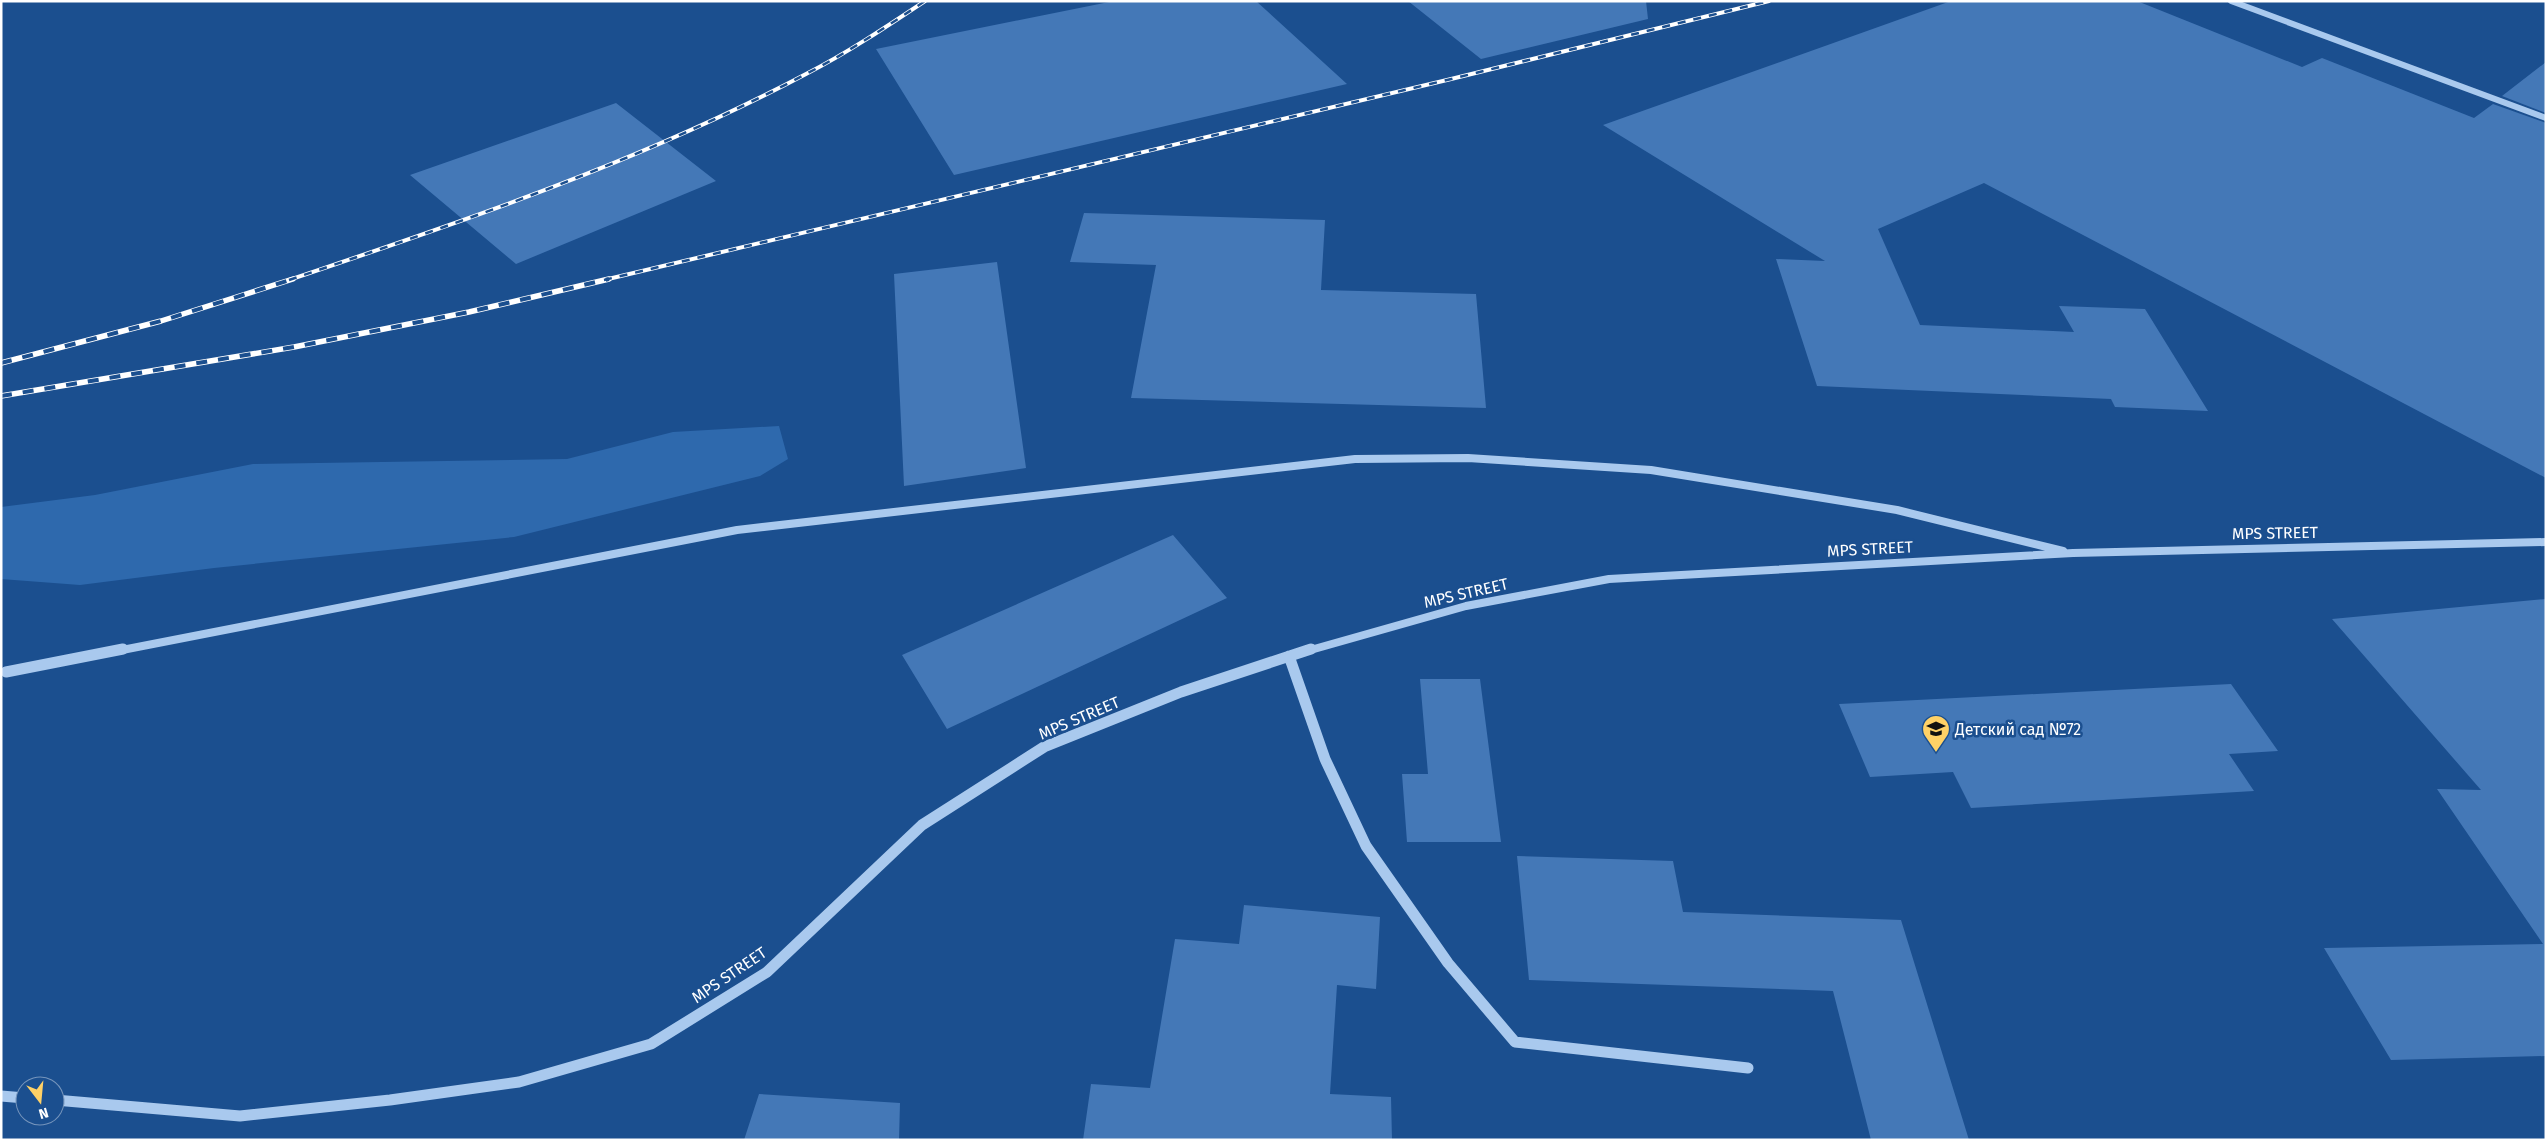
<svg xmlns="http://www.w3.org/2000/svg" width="2547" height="1141" font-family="'Fira Sans',sans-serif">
<rect width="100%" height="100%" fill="#1b4f8f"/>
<path fill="#2e69ad" d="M779 426 788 459 760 476 514 537 214 568 80 585 1 579V507L95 495 253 464 567 459 673 432Z"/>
<path fill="#4478b7" d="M1114 1H1256L1347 84 954 175 876 49Z
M1408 1H1646L1648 19 1481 59Z
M1951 1H2137L2302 67 2322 58 2474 118 2493 104 2546 123V478L1984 183 1878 229 1920 325 2074 332 2059 306 2145 309 2208 411 2115 407 2111 399 1817 386 1776 259 1825 261 1603 125Z
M2546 62V113L2502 96Z
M616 103 716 181 516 264 410 175Z
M1084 213 1325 220 1321 290 1476 294 1486 408 1131 398 1156 265 1070 262Z
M997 262 1026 468 904 486 894 274Z
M1173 535 1227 598 947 729 902 655Z
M2546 599V1056L2391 1060 2324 948 2543 944 2437 789 2481 790 2332 619Z
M1420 679H1480L1501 842H1407L1402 774H1428Z
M2231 684 2278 751 2229 754 2254 791 1971 808 1953 772 1870 777 1839 704Z
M1517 856 1673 861 1683 912 1901 920 1969 1140H1871L1833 991 1529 980Z
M1244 905 1380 917 1376 989 1337 985 1330 1094 1391 1097 1392 1140H1083L1091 1084 1150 1088 1175 939 1239 944Z
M759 1094 900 1103 899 1140H744Z"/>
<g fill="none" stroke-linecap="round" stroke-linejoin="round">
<path stroke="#a9c9ee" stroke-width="6" d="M2231 1 2546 118"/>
<path stroke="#a9c9ee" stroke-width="8" d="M117 651 737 530 1355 459 1468 458 1651 470 1897 510 2063 551
M1307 651 1466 606 1609 579 2073 553 2546 542"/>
<path stroke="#a9c9ee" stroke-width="11" d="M1289 656 1325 759 1366 846 1448 963 1515 1042 1748 1068
M6 672 123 649
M1 1096 25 1098
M55 1100 240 1116 390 1100 519 1082 651 1044 767 972 922 825 1044 747 1181 692 1311 649"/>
<defs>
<path id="rail-far1" d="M289 280C464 221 642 161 806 74 847 53 886 27 925 1
M604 280 1447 80 1769 1"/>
<path id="rail" d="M1 363 161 321 293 279
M1 396 294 347 469 312 609 279"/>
</defs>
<use href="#rail-far1" stroke="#fff" stroke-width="4"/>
<use href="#rail" stroke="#fff" stroke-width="5.5"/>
<use href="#rail-far1" stroke="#1b4f8f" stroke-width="2.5" stroke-dasharray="8" stroke-linecap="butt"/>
<use href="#rail" stroke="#1b4f8f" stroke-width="4" stroke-dasharray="11" stroke-linecap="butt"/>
</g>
<defs>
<symbol id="school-pin" viewBox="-11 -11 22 30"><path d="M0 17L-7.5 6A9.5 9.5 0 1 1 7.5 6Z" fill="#ffd166" stroke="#1b4f8f"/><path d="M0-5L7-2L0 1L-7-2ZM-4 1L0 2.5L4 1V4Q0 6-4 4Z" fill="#111"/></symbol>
</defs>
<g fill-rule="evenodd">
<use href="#school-pin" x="1920" y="713" width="32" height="43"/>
</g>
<g text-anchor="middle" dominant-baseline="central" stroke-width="5" stroke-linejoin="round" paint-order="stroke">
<g font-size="16" fill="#fff" stroke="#1b4f8f">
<text transform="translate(2275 533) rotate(-1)">MPS STREET</text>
<text transform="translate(1870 549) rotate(-3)">MPS STREET</text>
<text transform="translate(1466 593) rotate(-13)">MPS STREET</text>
<text transform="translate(1079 718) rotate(-23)">MPS STREET</text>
<text transform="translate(729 975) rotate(-34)">MPS STREET</text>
</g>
<g font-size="16" fill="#fff" stroke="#1b4f8f" text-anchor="start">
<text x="1955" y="729">Детский сад №72</text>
</g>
</g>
<rect width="2547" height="1141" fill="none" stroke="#ffffff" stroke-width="5"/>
<g transform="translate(40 1101) rotate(164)"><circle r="24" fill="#1b4f8f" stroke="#7695bc"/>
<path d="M0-4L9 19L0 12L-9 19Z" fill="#ffd166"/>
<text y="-8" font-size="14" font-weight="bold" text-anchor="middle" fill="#ffffff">N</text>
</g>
</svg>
